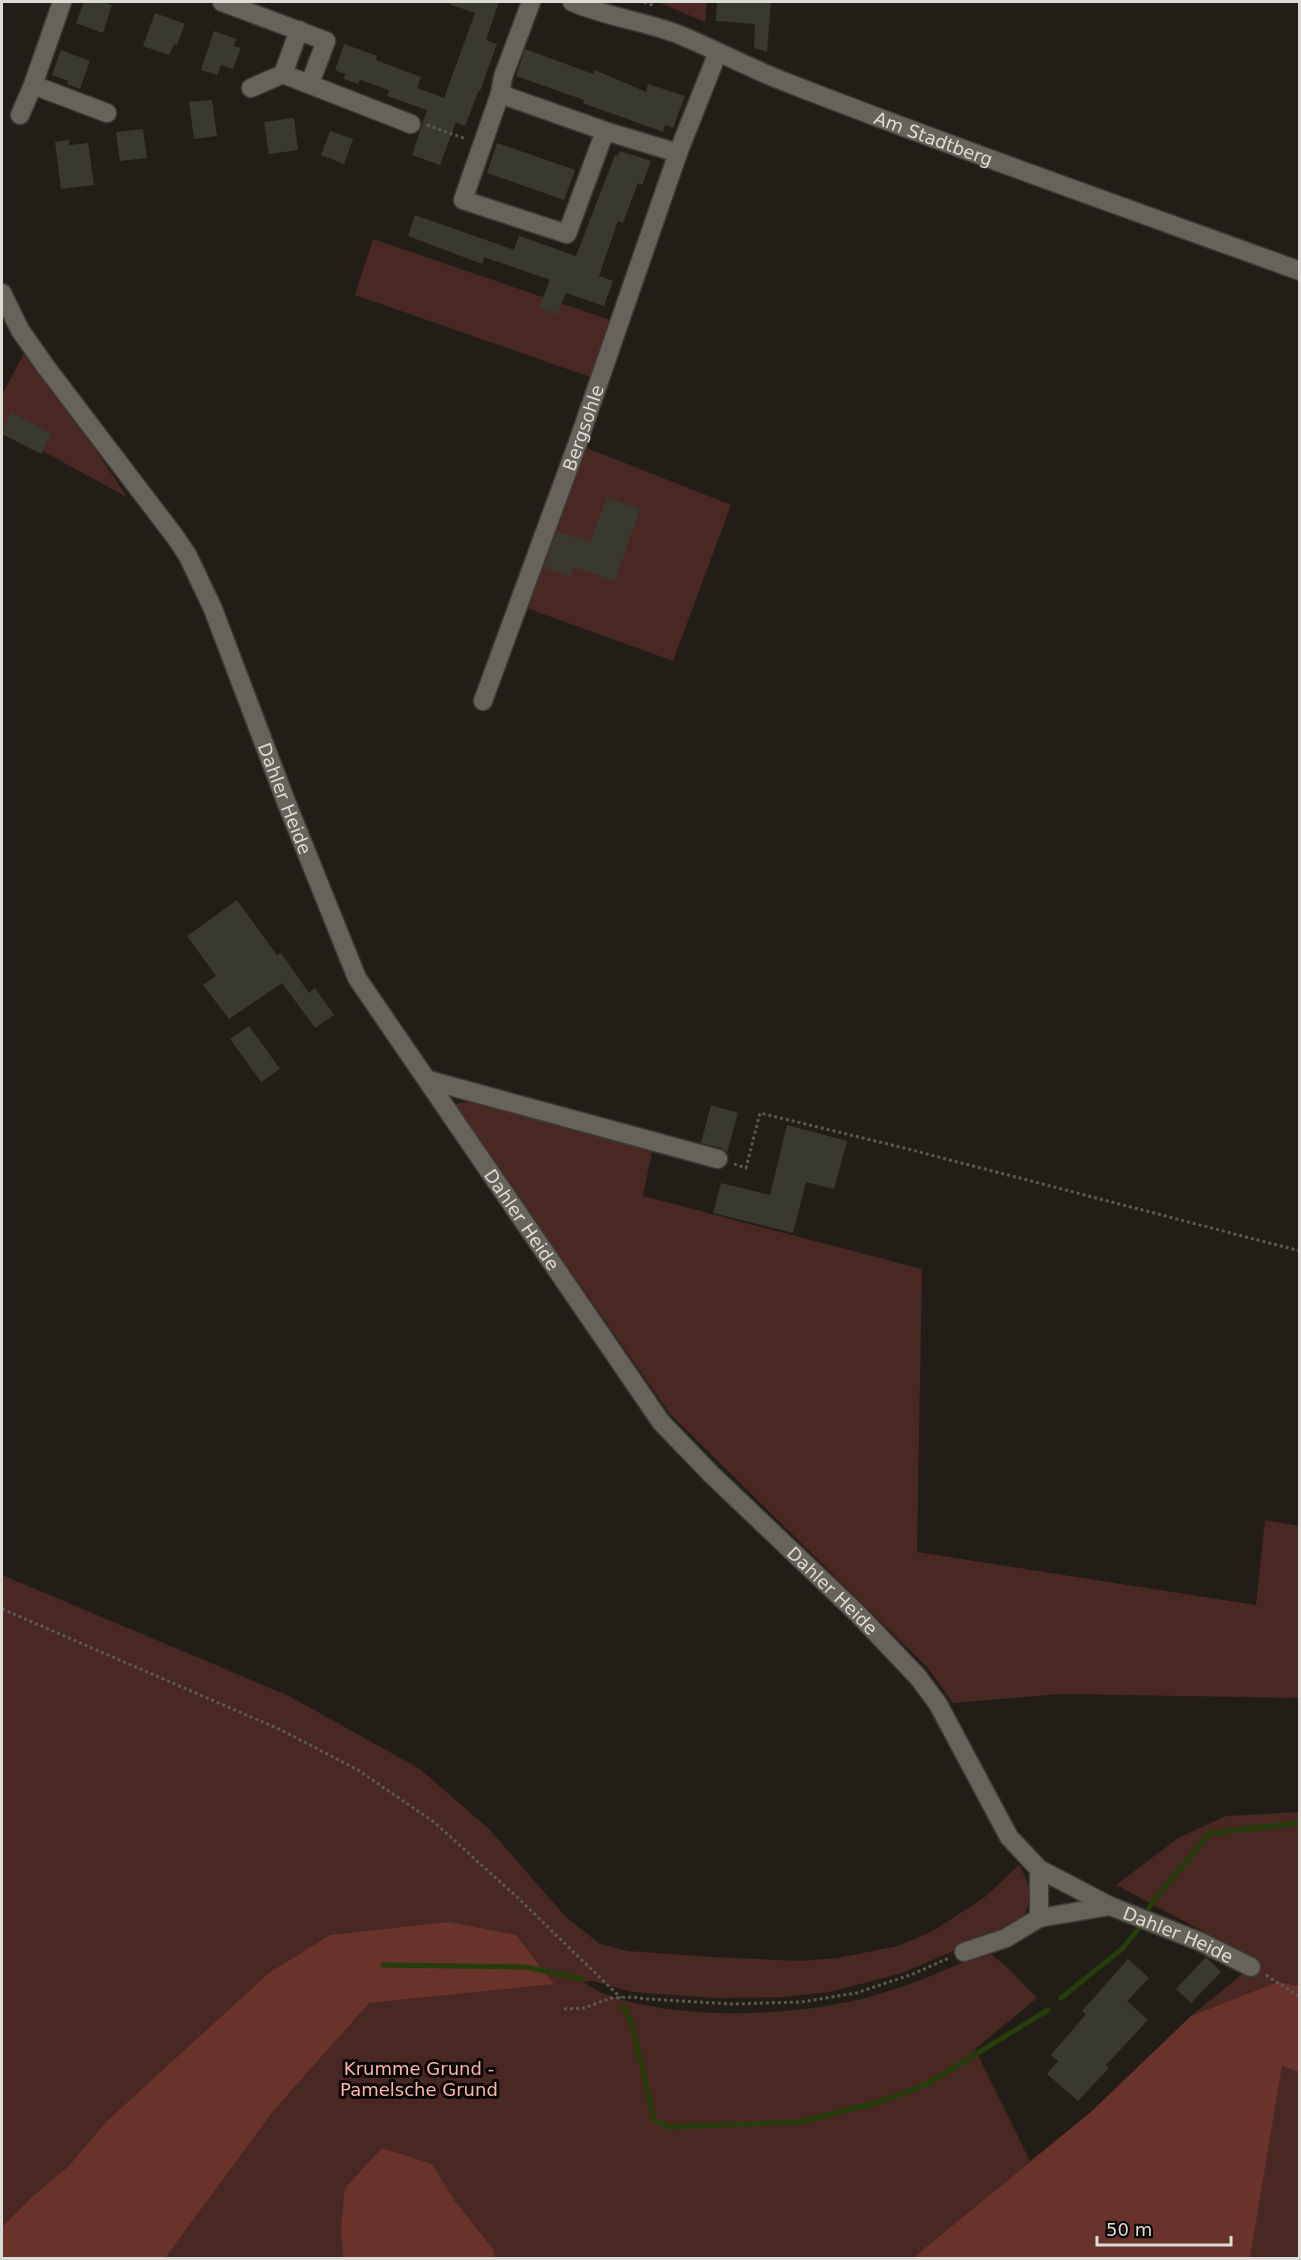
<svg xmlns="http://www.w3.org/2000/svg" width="1301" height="2260" font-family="'DejaVu Sans',sans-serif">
<rect width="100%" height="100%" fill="#221e17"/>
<path fill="#492723" d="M658 2H707L705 22Z
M373 239 613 321 593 378 355 295Z
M24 353 68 408 127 497 2 429V395Z
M582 446 731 505 673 661 521 606Z
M471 1101 653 1147 643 1196 922 1269 917 1552 1256 1605 1265 1520 1299 1526V1698L1061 1694 953 1703 927 1667 670 1414 454 1104Z
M2 1575 289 1696 420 1769 489 1829 566 1917 600 1944 628 1951 712 1957 800 1961 837 1958 898 1946 933 1931 985 1897 1019 1865C1032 1889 1033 1897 1021 1922L902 1973 830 1992 783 1997 714 1998 632 1992 593 1981 583 1982C591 1987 599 1992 607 1995 681 2021 793 2017 869 1997 910 1986 949 1968 988 1952L1006 1966 1037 1998 975 2049 1030 2161 1091 2112 1191 2016 1251 1967 1260 1968 1259 1961 1116 1885 1178 1838 1226 1816 1299 1812V2258H2V2230L7 2222 2 2227Z"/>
<path fill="#69322b" d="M449 1922 516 1935 554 1984 369 2003 273 2111 165 2258H2V2227L33 2196 69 2166 107 2121 269 1973 330 1935Z
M1278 1982 1299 1986V2072L1282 2066 1250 2258H913L1091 2112 1191 2016Z
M382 2148 432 2164 454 2200 493 2249 495 2258H343L341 2227 345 2188Z"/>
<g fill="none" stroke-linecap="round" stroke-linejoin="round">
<path stroke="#253d0b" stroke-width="5" d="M1149 1908 1154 1900 1210 1833 1300 1823
M383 1965 526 1967 582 1979
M1061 1998 1122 1949 1139 1928
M623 2006 632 2024 654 2120 669 2127 802 2122 885 2100 927 2084 1048 2010"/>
</g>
<path fill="#393930" d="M84 2H101L112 5 103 33 76 23Z
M450 2H499L486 40 497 44 480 91 479 90 465 126 456 122 440 165 412 155 427 110 387 96 389 90 360 80 358 84 344 79 345 74 335 70 344 44 377 56 376 60 421 77 417 88 444 98 475 13 449 4Z
M717 2H771L767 52 754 48 755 24 716 21Z
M155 13 185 24 177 45 174 44 169 55 143 46Z
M214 31 236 39 234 46 241 48 233 69 221 65 217 75 201 70Z
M525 49 593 74 595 70 646 92 648 84 685 96 673 128 665 125 663 132 583 103 584 100 516 76Z
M61 50 90 61 80 89 67 84 68 81 52 75Z
M212 100 217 136 194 139 189 102Z
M294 118 298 150 269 154 264 122Z
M143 129 147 158 120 161 116 132Z
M330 131 353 139 344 164 321 155Z
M69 140V145L88 143 94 185 61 189 55 142Z
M497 143 575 170 564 200 487 173Z
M620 151 651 161 642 185 638 183 623 223 618 221 599 276 613 281 604 306 566 293 557 315 539 308 550 280 484 257 482 264 408 236 415 215 514 250 519 236 576 256 615 155 618 156Z
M11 412 51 433 41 454 2 434Z
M607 497 640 509 615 581 573 567 570 577 544 568 557 531 590 542Z
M237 900 277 955 281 953 309 993 315 988 334 1015 315 1028 282 983 229 1019 203 985 216 976 187 936Z
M249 1026 280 1069 261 1082 230 1039Z
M711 1105 738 1113 727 1153 721 1148 701 1143Z
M787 1125 847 1141 834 1189 806 1182 793 1233 713 1213 721 1183 770 1195Z
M1206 1957 1221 1972 1191 2003 1176 1989Z
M1128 1959 1149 1978 1127 2001 1148 2020 1106 2065 1109 2068 1078 2101 1047 2074 1058 2061 1051 2055 1086 2014 1082 2011Z"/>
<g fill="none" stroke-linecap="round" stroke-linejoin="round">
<defs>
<g id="minor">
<path d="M222 2 326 41 310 83"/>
<path id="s1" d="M572 2C606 17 645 21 680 35 716 50 751 69 788 83 957 149 1129 209 1300 271"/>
<path d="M299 30 283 74 411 124"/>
<path d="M33 85 107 113"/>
<path d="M251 88 283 74"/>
<path d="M500 94 503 77 531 2"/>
<path d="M20 115 33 85 62 2"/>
<path d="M605 131 567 234 463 200 500 94 605 131 678 153"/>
<path id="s2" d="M2 293 20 330 46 367 176 538 188 556 213 609 287 804 357 978 661 1422 711 1474 858 1614 918 1677 938 1704 1009 1837 1039 1869 1110 1906 1201 1942 1251 1967"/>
<path id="s3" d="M483 701 578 442 678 153 718 52"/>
<path d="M428 1080 718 1159"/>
<path d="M1039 1918 1110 1906"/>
<path d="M964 1952 1006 1938 1039 1918V1869"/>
</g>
</defs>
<use href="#minor" stroke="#3d3b36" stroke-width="21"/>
<path stroke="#5b5851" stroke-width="3" stroke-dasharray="3 3" stroke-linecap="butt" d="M644 2 655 6
M427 125 466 139
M734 1164 746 1168 760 1113 904 1148 1300 1251
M2 1609 281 1730 358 1770 434 1822 518 1898 621 1998
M1266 1975 1300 1997
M564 2009 584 2008 611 1998 633 1997 647 1999 732 2004 801 2002 856 1993 913 1974 949 1958"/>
<use href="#minor" stroke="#67625a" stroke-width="18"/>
</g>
<g text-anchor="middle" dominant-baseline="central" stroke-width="6" stroke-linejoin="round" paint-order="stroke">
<g font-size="18" fill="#dddbd6" stroke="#0a0806">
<text stroke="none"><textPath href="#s1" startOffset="387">Am Stadtberg</textPath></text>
<text stroke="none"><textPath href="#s3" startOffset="291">Bergsohle</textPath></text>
<text stroke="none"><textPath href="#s2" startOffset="584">Dahler Heide</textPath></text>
<text stroke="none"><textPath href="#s2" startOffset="1070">Dahler Heide</textPath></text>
<text stroke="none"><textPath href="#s2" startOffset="1556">Dahler Heide</textPath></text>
<text stroke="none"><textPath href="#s2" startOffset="2060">Dahler Heide</textPath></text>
</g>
<g font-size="18" fill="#fdb4a9" stroke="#0a0806">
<text x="419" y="2068">Krumme Grund -<tspan x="419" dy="21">Pamelsche Grund</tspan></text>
</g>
</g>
<rect width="1301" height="2260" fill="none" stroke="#dddbd6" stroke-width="6"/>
<path d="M1097 2236v9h134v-9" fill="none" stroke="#dddbd6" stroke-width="3"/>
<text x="1106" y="2236" font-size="18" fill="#dddbd6" stroke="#0a0806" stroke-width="4.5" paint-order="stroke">50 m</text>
</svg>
